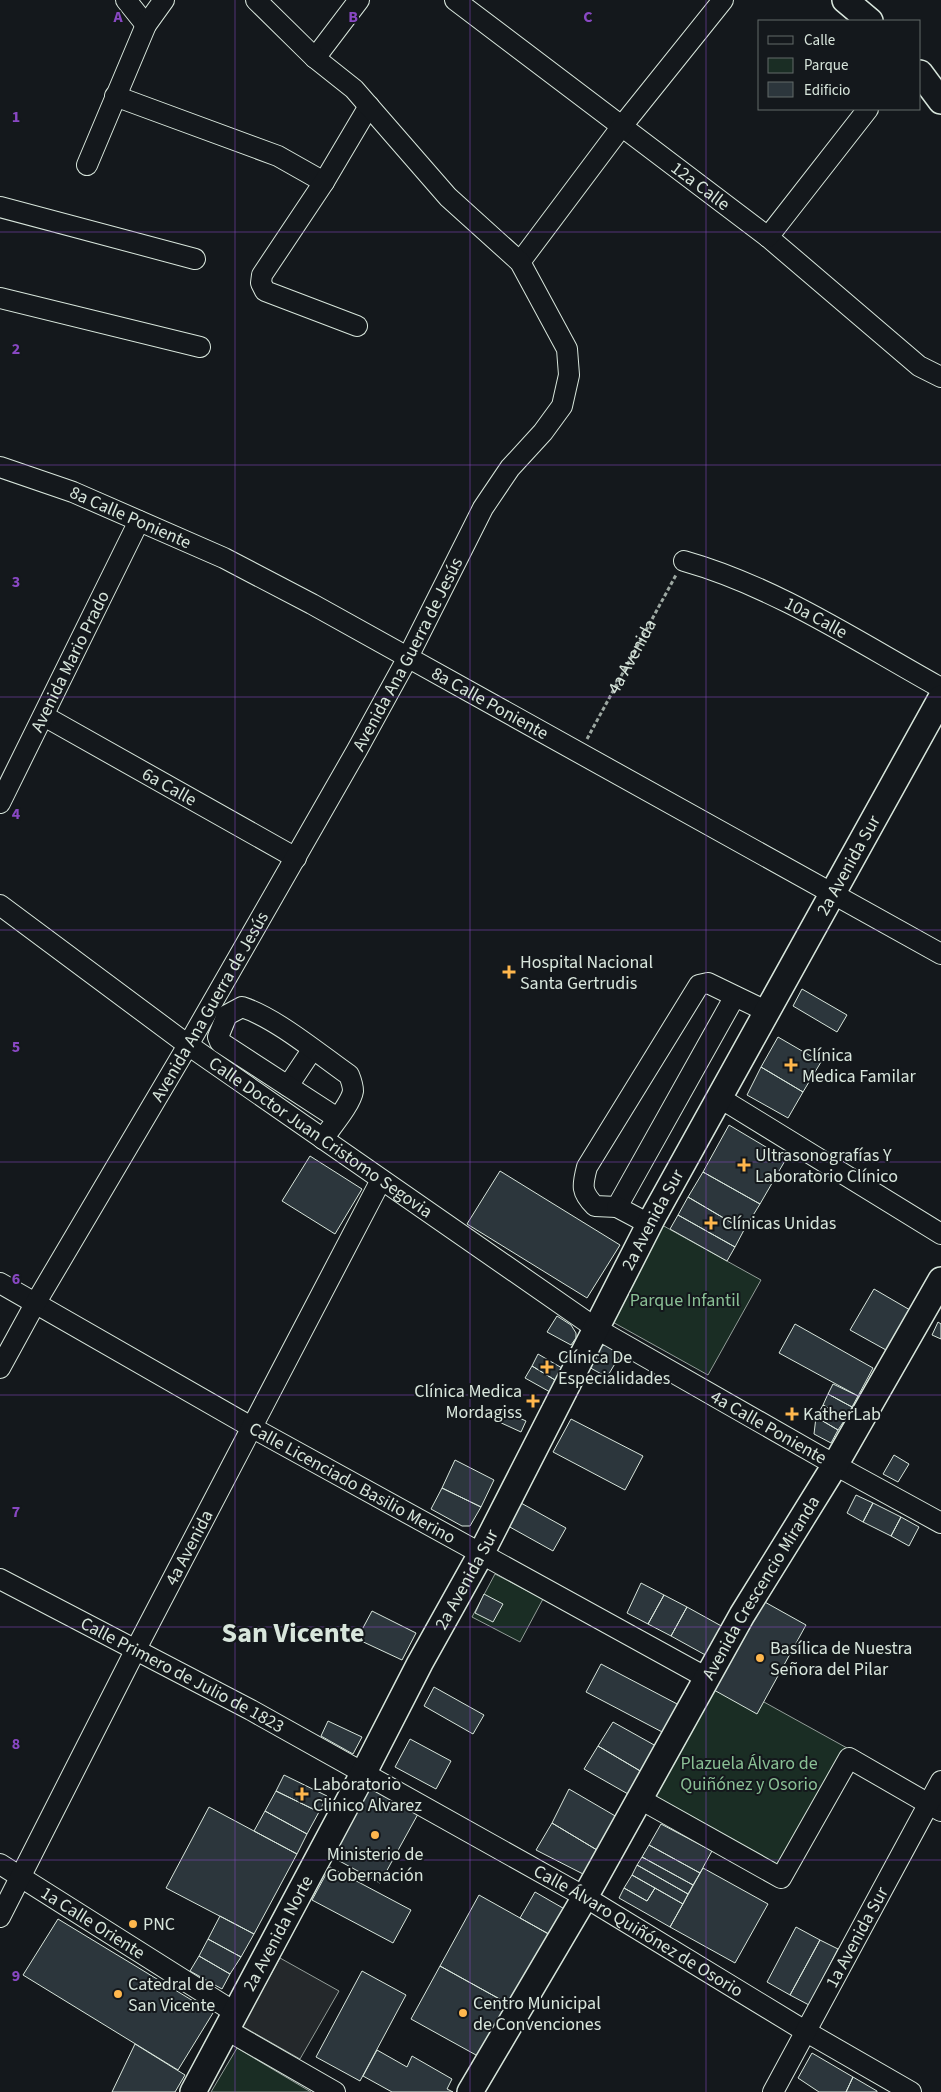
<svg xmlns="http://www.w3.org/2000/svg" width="941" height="2092" font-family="'Source Sans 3',sans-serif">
<rect width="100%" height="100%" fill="#14181c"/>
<path fill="#1a2d24" stroke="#939e99" d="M662 1225 761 1280 708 1375 609 1320Z
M495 1574 543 1599 520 1642 472 1617Z
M717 1676 847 1748 778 1869 650 1798Z
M237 2048 311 2092H211Z"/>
<path fill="#24282b" stroke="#939e99" d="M280 1958 339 1991 300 2059 242 2026Z"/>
<path fill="#2c363c" stroke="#d8e6dc" d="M802 989 847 1015 837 1032 793 1006Z
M778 1037 821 1062 803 1092 761 1067Z
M761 1067 803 1092 788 1118 747 1095Z
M729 1125 786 1159 760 1204 703 1172Z
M310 1156 362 1189 335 1234 282 1201Z
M500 1171 620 1245 587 1298 467 1224Z
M703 1172 760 1204 744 1230 688 1197Z
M688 1197 744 1230 735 1247 678 1215Z
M678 1215 735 1247 727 1261 670 1229Z
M874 1289 910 1310 886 1350 850 1330Z
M557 1316 571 1325 576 1333V1338L571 1345 547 1332Z
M938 1322 941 1324V1339L932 1335Z
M795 1324 873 1368 858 1396 779 1353Z
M607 1344 622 1352 607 1377 585 1365 596 1348Z
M538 1354 562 1368 555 1380 532 1366Z
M532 1366 555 1380 550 1392 525 1378Z
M833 1384 858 1396 852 1407 828 1394Z
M828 1394 852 1407 846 1418 823 1405Z
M823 1405 846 1418 838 1430 816 1417Z
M502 1410 526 1421 521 1432 497 1421Z
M816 1417 838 1430 831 1443 814 1434Z
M571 1419 643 1456 625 1490 553 1452Z
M894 1455 909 1464 898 1482 883 1474Z
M455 1460 494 1480 481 1507 442 1488Z
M442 1488 481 1507 470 1526H462L431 1509Z
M856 1495 873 1503 863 1522 847 1513Z
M521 1503 566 1528 553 1551 508 1526Z
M873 1503 901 1517 891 1536 863 1522Z
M901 1517 919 1527 909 1546 891 1536Z
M641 1583 664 1595 648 1624 627 1613Z
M484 1594 503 1604 493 1622 475 1613Z
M664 1595 687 1607 671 1636 648 1624Z
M763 1601 806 1625 757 1714 714 1690Z
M687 1607 725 1628 709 1657 671 1636Z
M372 1611 416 1633 402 1660 357 1639Z
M601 1664 681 1706 666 1734 586 1692Z
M434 1687 484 1715 473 1734 424 1706Z
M328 1721 362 1737 353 1754 321 1736Z
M613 1722 656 1746 642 1772 598 1746Z
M410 1739 451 1761 436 1789 395 1767Z
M598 1746 642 1772 628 1794 584 1769Z
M284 1775 327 1796 319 1812 276 1791Z
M369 1788 418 1814 380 1883 332 1857Z
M569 1789 617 1817 597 1850 552 1823Z
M276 1791 319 1812 307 1834 265 1811Z
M209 1807 297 1854 254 1934 166 1888Z
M265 1811 307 1834 297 1854 254 1831Z
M552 1823 597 1850 585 1875 536 1850Z
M661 1824 712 1851 700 1873 649 1845Z
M649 1845 700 1873 693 1885 642 1857Z
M642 1857 693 1885 688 1894 637 1865Z
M637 1865 688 1894 683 1904 632 1875Z
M330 1867 411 1910 393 1943 312 1900Z
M703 1868 768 1904 735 1963 670 1927Z
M632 1875 655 1888 647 1901 624 1888Z
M624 1888 647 1901 655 1888 683 1904 670 1927 619 1898Z
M535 1892 568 1911 554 1937 520 1918Z
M479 1895 554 1937 514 2007 440 1966Z
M220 1916 254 1934 241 1957 208 1939Z
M58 1919 213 2013 178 2070 23 1975Z
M796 1927 820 1940 790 1995 767 1982Z
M208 1939 241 1957 230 1974 199 1956Z
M820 1940 838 1949 809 2005 790 1995Z
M199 1956 230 1974 222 1989 190 1971Z
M440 1966 514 2007 485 2060 411 2019Z
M362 1971 406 1995 360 2081 316 2057Z
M135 2044 185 2075 175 2092H112Z
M377 2050 407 2067 412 2056 452 2079 447 2089 453 2092H392L363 2076Z
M812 2053 853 2077 846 2092H819L798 2078Z
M853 2077 877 2091V2092H846Z"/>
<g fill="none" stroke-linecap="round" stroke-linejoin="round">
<defs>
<g id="minor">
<path d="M126 0 146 25"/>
<path id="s2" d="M455 0 768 237 919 366 941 377"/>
<path d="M315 58 359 0"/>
<path d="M115 96 278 156 324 182"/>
<path d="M87 165 146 25 164 0"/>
<path d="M0 207 195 259"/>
<path d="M768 237 868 109"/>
<path d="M520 262 622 126 723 0"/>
<path d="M0 298 200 347"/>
<path d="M357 326 265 291 261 283 262 275 324 182 369 106"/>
<path id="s3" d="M0 467 73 492 224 558 312 604 941 954"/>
<path id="s4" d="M684 561C776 587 858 642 941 688"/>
<path id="s5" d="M44 716 296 858"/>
<path id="s6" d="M0 803 139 521"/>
<path id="s7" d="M0 905 188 1045 597 1329 835 1465 941 1523"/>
<path d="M735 996 617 1207 595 1206C581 1192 582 1186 587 1167L699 985 708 983 768 1012"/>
<path d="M288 1086 312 1050"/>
<path d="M720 1098 941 1234"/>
<path d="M323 1139C331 1127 351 1104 353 1091 353 1085 351 1080 349 1075 319 1054 276 1018 242 1007L227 1015 218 1037 220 1042 337 1118"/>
<path d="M617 1207 649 1224"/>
<path id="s8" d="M0 1283 253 1428 707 1678"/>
<path id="s9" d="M0 1368 35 1304 188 1045 357 750 407 659 483 508 510 468 543 432 562 406 569 375 567 349 520 262 448 197 354 89 315 58 256 0"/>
<path id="s10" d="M0 1579 251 1710 585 1897 805 2031 911 2092"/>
<path d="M640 1799 781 1878 849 1758 941 1811"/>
<path id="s11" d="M0 1864 236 2013"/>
<path id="s12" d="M0 1917 136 1649 381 1180"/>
<path d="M227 2030 335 2092"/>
<path id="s13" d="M773 2092 941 1781"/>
</g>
<g id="major">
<path d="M845 0 870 21"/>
<path d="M920 73 941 101"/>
<path id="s14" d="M193 2092 363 1774 420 1663 482 1552 652 1219 941 698"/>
<path id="s15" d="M470 2092 585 1897 742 1615 835 1465 941 1280"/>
</g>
</defs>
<use href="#minor" stroke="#d8e6dc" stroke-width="22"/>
<use href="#major" stroke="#d8e6dc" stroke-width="28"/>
<path stroke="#9da8a2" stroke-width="3" stroke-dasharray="4 2.5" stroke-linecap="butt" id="s1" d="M587 739 676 575"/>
<use href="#minor" stroke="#14181c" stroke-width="20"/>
<use href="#major" stroke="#14181c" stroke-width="25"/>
</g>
<path fill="none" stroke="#8948c3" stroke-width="1" stroke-opacity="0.55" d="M235 0V2092M470 0V2092M706 0V2092M0 232H941M0 465H941M0 697H941M0 930H941M0 1162H941M0 1395H941M0 1627H941M0 1860H941"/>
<g fill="#ffb74d" stroke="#14181c" stroke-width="2">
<path d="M506.5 964.5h5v5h5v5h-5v5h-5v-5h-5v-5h5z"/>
<path d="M788.5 1057.5h5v5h5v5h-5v5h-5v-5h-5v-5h5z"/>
<path d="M741.5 1157.5h5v5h5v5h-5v5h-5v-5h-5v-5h5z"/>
<path d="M708.5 1215.5h5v5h5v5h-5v5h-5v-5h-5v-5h5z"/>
<path d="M544.5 1359.5h5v5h5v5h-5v5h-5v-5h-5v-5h5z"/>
<path d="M530.5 1393.5h5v5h5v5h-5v5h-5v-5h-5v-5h5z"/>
<path d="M789.5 1406.5h5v5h5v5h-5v5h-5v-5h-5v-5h5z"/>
<circle cx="760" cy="1658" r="5"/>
<path d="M299.5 1786.5h5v5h5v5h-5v5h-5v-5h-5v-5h5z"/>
<circle cx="375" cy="1835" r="5"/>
<circle cx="133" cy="1924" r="5"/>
<circle cx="118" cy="1994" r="5"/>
<circle cx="463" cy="2013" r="5"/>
</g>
<g text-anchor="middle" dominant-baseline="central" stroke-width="4" stroke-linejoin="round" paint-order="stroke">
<g font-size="18" fill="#d8e6dc" stroke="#14181c">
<text stroke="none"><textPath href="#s2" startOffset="308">12a Calle</textPath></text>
<text stroke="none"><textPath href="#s3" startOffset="140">8a Calle Poniente</textPath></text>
<text stroke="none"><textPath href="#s4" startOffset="144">10a Calle</textPath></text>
<text stroke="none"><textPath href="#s9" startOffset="822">Avenida Ana Guerra de Jesús</textPath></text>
<text stroke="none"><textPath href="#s1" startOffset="94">4a Avenida</textPath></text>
<text stroke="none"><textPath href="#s6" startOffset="158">Avenida Mario Prado</textPath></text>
<text stroke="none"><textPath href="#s3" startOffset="545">8a Calle Poniente</textPath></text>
<text stroke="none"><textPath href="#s5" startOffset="144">6a Calle</textPath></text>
<text stroke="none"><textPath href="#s14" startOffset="1391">2a Avenida Sur</textPath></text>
<text stroke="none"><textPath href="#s9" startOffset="418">Avenida Ana Guerra de Jesús</textPath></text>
<text stroke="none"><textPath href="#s7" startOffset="396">Calle Doctor Juan Cristomo Segovia</textPath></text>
<text stroke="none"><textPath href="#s14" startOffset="986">2a Avenida Sur</textPath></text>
<text stroke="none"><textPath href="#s7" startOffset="930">4a Calle Poniente</textPath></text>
<text stroke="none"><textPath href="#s8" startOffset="405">Calle Licenciado Basilio Merino</textPath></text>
<text stroke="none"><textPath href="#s12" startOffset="415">4a Avenida</textPath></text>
<text stroke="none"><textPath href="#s14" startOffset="581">2a Avenida Sur</textPath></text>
<text stroke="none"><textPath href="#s15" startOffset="582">Avenida Crescencio Miranda</textPath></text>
<text stroke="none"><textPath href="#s10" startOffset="206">Calle Primero de Julio de 1823</textPath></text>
<text stroke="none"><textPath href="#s11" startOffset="110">1a Calle Oriente</textPath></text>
<text stroke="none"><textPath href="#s10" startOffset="729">Calle Álvaro Quiñónez de Osorio</textPath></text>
<text stroke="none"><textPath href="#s14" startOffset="180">2a Avenida Norte</textPath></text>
<text stroke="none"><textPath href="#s13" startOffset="176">1a Avenida Sur</textPath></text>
</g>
<g font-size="18" fill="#d8e6dc" stroke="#14181c" text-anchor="start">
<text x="520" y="962">Hospital Nacional<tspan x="520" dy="21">Santa Gertrudis</tspan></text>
<text x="802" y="1055">Clínica<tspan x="802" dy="21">Medica Familar</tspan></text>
<text x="755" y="1155">Ultrasonografías Y<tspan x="755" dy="21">Laboratorio Clínico</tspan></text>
<text x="722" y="1223">Clínicas Unidas</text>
<text x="558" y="1357">Clínica De<tspan x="558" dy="21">Especialidades</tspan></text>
<text x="522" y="1391" text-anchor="end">Clínica Medica<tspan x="522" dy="21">Mordagiss</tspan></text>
<text x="803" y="1414">KatherLab</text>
<text x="770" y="1648">Basílica de Nuestra<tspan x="770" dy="21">Señora del Pilar</tspan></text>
<text x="313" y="1784">Laboratorio<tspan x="313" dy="21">Clinico Alvarez</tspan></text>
<text x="375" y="1854" text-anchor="middle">Ministerio de<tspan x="375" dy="21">Gobernación</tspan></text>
<text x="143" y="1924">PNC</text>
<text x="128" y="1984">Catedral de<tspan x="128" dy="21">San Vicente</tspan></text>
<text x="473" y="2003">Centro Municipal<tspan x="473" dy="21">de Convenciones</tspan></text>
</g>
<g font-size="18" fill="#8ac095" stroke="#14181c">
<text x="685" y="1300">Parque Infantil</text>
<text x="749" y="1763">Plazuela Álvaro de<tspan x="749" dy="21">Quiñónez y Osorio</tspan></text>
</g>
<g font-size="28" font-weight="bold" fill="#d8e6dc" stroke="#14181c">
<text x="293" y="1633">San Vicente</text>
</g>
</g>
<g font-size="16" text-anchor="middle" font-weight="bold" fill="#8948c3" stroke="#14181c" stroke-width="4" stroke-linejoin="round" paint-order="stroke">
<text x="118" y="22">A</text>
<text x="353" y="22">B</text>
<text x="588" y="22">C</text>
<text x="16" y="122">1</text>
<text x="16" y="354">2</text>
<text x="16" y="587">3</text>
<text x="16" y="819">4</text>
<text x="16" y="1052">5</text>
<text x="16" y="1284">6</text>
<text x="16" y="1517">7</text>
<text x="16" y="1749">8</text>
<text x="16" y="1981">9</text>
</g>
<rect x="758" y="20" width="162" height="90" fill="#14181c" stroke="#626a69"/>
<rect x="768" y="36" width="25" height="8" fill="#14181c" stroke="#626a69"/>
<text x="804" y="45" font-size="15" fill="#d8e6dc">Calle</text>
<rect x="768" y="58" width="25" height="15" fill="#1a2d24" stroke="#626a69"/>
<text x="804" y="70" font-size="15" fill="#d8e6dc">Parque</text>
<rect x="768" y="82" width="25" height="15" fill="#2c363c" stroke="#626a69"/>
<text x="804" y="95" font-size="15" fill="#d8e6dc">Edificio</text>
</svg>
